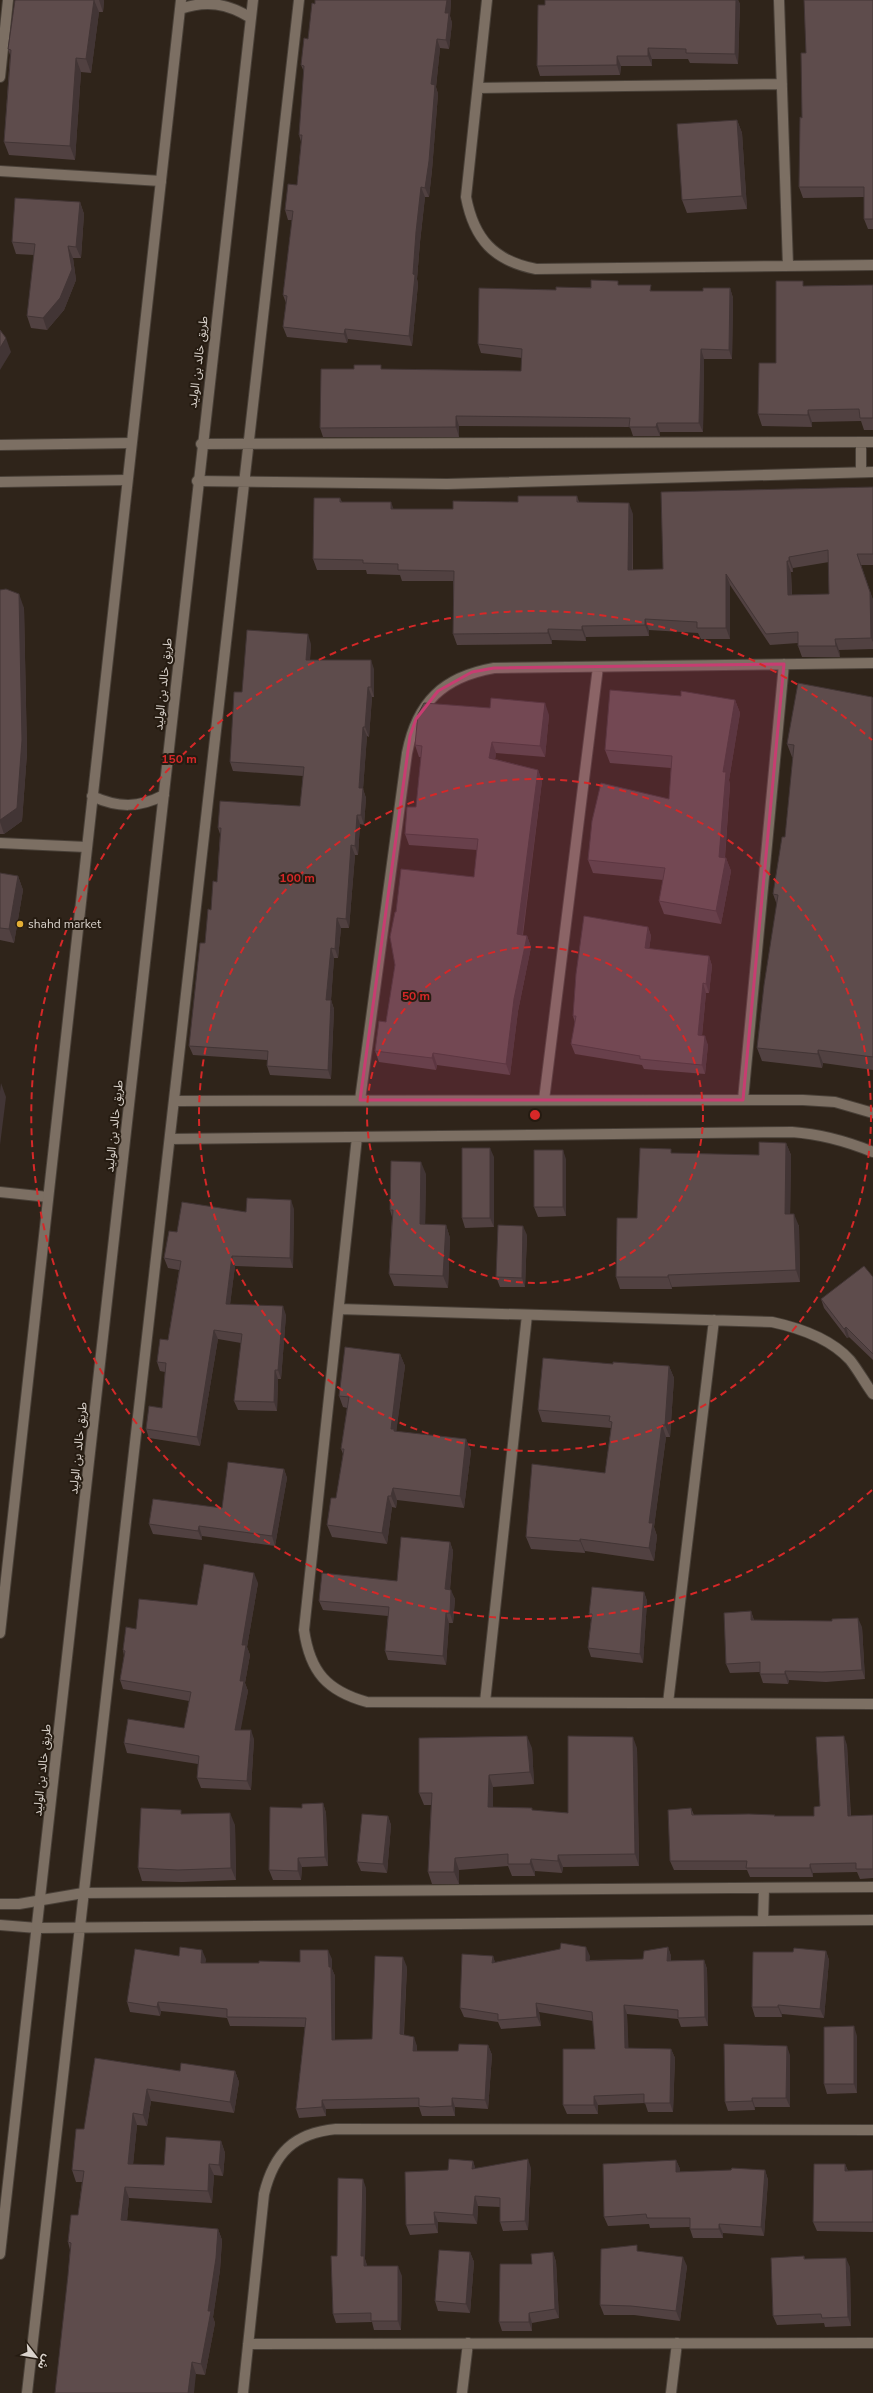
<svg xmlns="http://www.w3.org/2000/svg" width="873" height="2393" font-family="'Nunito Sans','Noto Sans Arabic',sans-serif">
<rect width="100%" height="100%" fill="#2f241a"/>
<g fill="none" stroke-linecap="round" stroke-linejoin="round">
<defs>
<path id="minor" d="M487 0 466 197C474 239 494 261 536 269L873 265
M779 0 788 266
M0 77 8 0
M478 88 782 84
M0 171 161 181
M201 444 873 442
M0 445 131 443
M861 472V442
M197 481 447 484 873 472
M0 482 127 480
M0 843 86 847
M360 1100 407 753C417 702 443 677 494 668L873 663
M544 1100 598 667
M743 1100 784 664
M175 1101 803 1100 835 1102 873 1113
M357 1137 304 1630C310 1672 327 1691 367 1702L873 1704
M170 1139 792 1132C821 1134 846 1141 873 1152
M0 1192 48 1197
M339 1309 772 1322C800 1328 830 1338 850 1360 858 1370 865 1383 873 1394
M485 1702 527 1315
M668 1703 714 1320
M0 1904H19L83 1893 873 1887
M763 1921 764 1888
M0 1925 37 1928 873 1920
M248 2344 873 2343
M27 2393 299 0
M243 2393 264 2194C274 2153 294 2133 336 2129L873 2130
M462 2393 468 2343
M671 2393 677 2343"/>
<path id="tertiary" d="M180 9C206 0 227 3 251 18
M92 796C118 808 139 808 164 795
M0 1633 181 0
M0 2254 253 0"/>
</defs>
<use href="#minor" stroke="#494038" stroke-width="12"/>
<use href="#tertiary" stroke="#494038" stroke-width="12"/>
<use href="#minor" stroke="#7c6f63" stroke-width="10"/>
<use href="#tertiary" stroke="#7c6f63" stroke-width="10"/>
</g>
<path fill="#514141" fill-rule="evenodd" d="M15 0H104L103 12H99L91 73 81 72 75 160 9 155 4 142 10 55 8 49Z
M451 0 450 16 452 23 449 49 440 48 436 87 438 94 432 170 429 197H425L420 242 417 279 418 284 412 346 348 339 347 343 287 337 283 327 286 303 283 295 292 220H288L285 210 297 185 301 142 299 135 304 72 301 65 308 39 315 4Z
M545 0H738L740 4 738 64 690 63 688 59H652V66H621L620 75 540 76 537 66 545 5Z
M873 0V229H868L864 219V197L803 198 799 187 806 53Z
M737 120 742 133 747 209 687 213 682 200Z
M80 202 84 214 81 258H73L76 280 64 310 47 330 31 328 27 316 34 255 16 254 12 242Z
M620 285 653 291H703L730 288 733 298 732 359H704L703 432H660V436H633L630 427 459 426V437H323L320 428 382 369 521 371 522 358 481 353 478 344 556 290Z
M873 285V430H864L861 421 812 422V427L762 426 758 414 805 286Z
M873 487V565H861L873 600V649L839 650 840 657H802L798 646V643L770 645 730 585V639H701L698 633 649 630V636L586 637V641L552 640V644L457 645 453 634V581H402L400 575 367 574 366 570H317L313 559 340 498 342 502 393 509H453L577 496 579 502 633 514V570L663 569ZM829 562V594L792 595 791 572H793V568Z
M0 590 24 608 27 753 22 821 4 834H0Z
M311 644 310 660 374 669V697H372L369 737 367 736 363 789 366 798 364 825 360 824 358 855H355L349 928H341L338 958H334L331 1000 334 1009 331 1079 270 1075 267 1066V1060L193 1055 189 1046 205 943 217 882 220 834 218 828 300 806 303 776 233 771 230 762 242 692Z
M681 696 735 700 740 713 729 780 730 785 725 858H726L731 871 721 924 664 914 659 901 663 880 593 873 588 860 669 799 671 768 610 763 605 750Z
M872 697 873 698V1070L823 1063 822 1068 762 1061 757 1048 777 905 773 894 785 837 793 757H792L787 744Z
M549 715 545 757 496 753 495 759 538 770 542 781 523 935 527 936 531 947 518 1011 510 1075 437 1065 436 1070 379 1062 375 1051 386 1022 395 965 396 912 474 877 477 850 409 845 405 834 416 807 421 757H419L415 745Z
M0 873 18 876 23 890 14 943 0 940Z
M648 927 651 936 649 949 709 956 712 966 709 993H706L702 1036 708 1045 705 1074 644 1069 642 1065 575 1054 571 1044 575 1023 573 1016Z
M786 1143 791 1155 790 1214 799 1226 800 1282 672 1287V1289H620L616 1277 637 1218 673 1153 759 1155Z
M494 1157V1227L465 1228 462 1218Z
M566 1159V1216L538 1217 534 1207Z
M426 1174 425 1224 446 1225 450 1238 448 1288 394 1286 389 1274 392 1217 390 1210Z
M294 1209 293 1268 235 1266 230 1304 286 1315 281 1379H278L277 1411 238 1410 234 1401 241 1343 218 1339 200 1446 149 1438 146 1429 162 1408 165 1372 160 1371 157 1362 168 1340 179 1270 168 1268 164 1258 177 1232 246 1212Z
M527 1235 525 1287H500L496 1277Z
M873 1277V1360L849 1337 847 1338 824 1308 821 1299Z
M400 1354 405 1366 396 1432 466 1439 471 1451 464 1508 397 1500 396 1508 392 1507 387 1544 332 1537 327 1525 336 1498 343 1454 341 1449 347 1408 343 1407 339 1396Z
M613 1364 669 1366 674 1378 670 1437H666L654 1527 657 1536 654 1561 585 1551V1553L531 1549 526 1537 605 1473 611 1428 542 1422 538 1410Z
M284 1469 287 1478 275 1546 202 1536V1540L153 1534 149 1524 222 1508Z
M450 1542 453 1551 450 1590 455 1599 453 1623H449L446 1665 388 1660 385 1651 388 1616 323 1610 319 1601 397 1581Z
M258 1583 247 1647 250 1655 245 1683 248 1691 240 1730 254 1739 251 1790 201 1788 197 1778 198 1764 127 1753 124 1743 184 1728 189 1701 123 1689 120 1680 124 1656 123 1650 136 1629 197 1605Z
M644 1592 647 1601 643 1663 591 1657 588 1648 591 1620 589 1614Z
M751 1611 754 1620 862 1627 865 1679 826 1682 789 1680 788 1684 763 1683 760 1674V1672L730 1673 726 1664Z
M847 1745 851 1816 873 1815V1878L860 1879 857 1872 813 1873V1877H750L747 1870H674L670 1861 691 1808 694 1815 775 1816H814L820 1806Z
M532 1748 534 1784 493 1787V1807L532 1808V1810L568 1813 637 1748 639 1866 563 1867 562 1873 535 1871V1876H512L508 1866 459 1870V1884H432L428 1872 431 1805H424L419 1793Z
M323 1803 326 1813 328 1866 302 1867 301 1880H273L269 1870 302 1808Z
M182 1814 235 1825 236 1880 182 1882 142 1881 138 1868Z
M388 1816 391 1825 387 1873 361 1871 357 1862Z
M668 1947 671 1956V1961L704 1960 707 1969 708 2026 681 2027 678 2019 627 2014 628 2048 671 2049 675 2058 673 2112H648L645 2103 598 2105V2114H567L563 2105 595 2049 593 2021 539 2012 541 2026 501 2029 498 2022 464 2017 460 2008 493 1956 495 1963 590 1956 589 1960 643 1959Z
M826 1951 829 1960 824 2018 782 2014V2017H755L752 2007 793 1952Z
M179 1956 206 1959 205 1963H259L300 1962 332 1959V1969L335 1976V2040L372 2039 407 1967 404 2035 417 2046V2051H458L488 2045 492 2055 488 2109 455 2107V2116H422L419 2107 326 2109V2116L299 2118 296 2109 305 2027 230 2026 227 2018 161 2011 160 2016 130 2012 127 2002Z
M857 2036V2093L827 2094 824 2084Z
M790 2055V2107H755V2110L728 2111 725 2102Z
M95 2058 180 2071H235L239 2082 234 2113 151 2101 147 2126 137 2125 133 2164 164 2165 221 2141 225 2153 223 2176 214 2175 212 2203 129 2198 127 2221 218 2229 222 2240 220 2270 213 2317 215 2323 205 2375 196 2374 68 2275 70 2250 68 2242 78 2215 82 2182H76L72 2170 84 2129Z
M676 2160 680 2169V2172L765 2170 768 2180 764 2236 723 2233V2238H693L690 2229V2227L650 2228 649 2224 608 2226 604 2217Z
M473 2161 475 2168H531L528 2230 503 2231 500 2222V2207L478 2206 477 2224 438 2222V2233L410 2235 406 2225 448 2170Z
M845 2164 848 2171 873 2170V2232L817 2231 813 2222Z
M366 2188 365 2259 367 2266 402 2276 401 2330H374L372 2322 336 2323 333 2314 337 2256Z
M639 2251 687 2266 680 2321 634 2315H604L600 2305Z
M470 2252 474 2262 470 2313 438 2311 435 2301Z
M553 2252 556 2262 559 2318 532 2323V2331H502L499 2322 532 2264Z
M804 2256 805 2259 850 2267 851 2326 825 2327 824 2323 777 2325 773 2316Z"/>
<path fill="#423535" d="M94 0 99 12 91 73 86 59Z
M99 0H104L103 12Z
M447 0H451L450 16 452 23 449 49 446 40 445 13Z
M736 0H738L740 4 738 64 735 54Z
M437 39 440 48 436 87 438 94 432 170 429 197 425 188 431 84Z
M648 48 652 59V66L648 56Z
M617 56 621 66 620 75 617 65Z
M76 58 81 72 75 160 70 146Z
M737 120 742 133 747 209 742 196Z
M421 187 425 197 420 242 417 279 418 284 412 346 409 336 413 274 416 232Z
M80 202 84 214 81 258 76 247Z
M68 246 73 258 76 280 64 310 47 330 43 318Z
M730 288 733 298 732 359 729 350Z
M345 329 348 339 347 343 344 334Z
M6 338 11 352 0 370V348Z
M701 349 704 359 703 432 699 423Z
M808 410 812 422V427L808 415Z
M456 416 459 426V437L456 427Z
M657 423 660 432V436L656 427Z
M391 502 395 513 391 509Z
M629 503 633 514 632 581 628 570Z
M857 554 873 600V642L871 638Z
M789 557 793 568V572L789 561Z
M787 561 791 572 792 606 788 595Z
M726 574 730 585V639L726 628Z
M19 594 24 608 27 753 22 821 4 834 0 822V820Z
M645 619 649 630V636L645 625Z
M582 626 586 637V641L582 630Z
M548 629 552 640V644L548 633Z
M308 634 311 644 309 670 306 660Z
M835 639 839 650 840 657 836 646Z
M371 660 374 669V697L371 687Z
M368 687 372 697 369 737 365 727Z
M735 700 740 713 729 780 730 785 724 868 726 858 731 871 721 924 716 911 723 772Z
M545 703 549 715 545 757 540 746Z
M363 727 367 736 363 789 366 798 364 825 361 815 359 788Z
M492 742 496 753 494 770 489 758Z
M538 770 542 781 521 945 517 934Z
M357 815 360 824 358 855 355 846Z
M351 845 355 855 349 928 346 919Z
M18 876 23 890 14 943 9 929Z
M337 918 341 928 338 958 335 949Z
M648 927 651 936 648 957 645 948Z
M527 936 531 947 518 1011 510 1075 506 1064 514 999Z
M331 948 334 958 331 1000 334 1009 331 1079 328 1070 326 1000Z
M709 956 712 966 709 993 706 984Z
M703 983 706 993 701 1045 698 1035Z
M705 1036 708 1045 705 1074 702 1065Z
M818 1050 823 1063 822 1068 818 1054Z
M433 1053 437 1065 436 1070 432 1058Z
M1 1083 6 1097 0 1145V1091Z
M786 1143 791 1155 790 1227 785 1214Z
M490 1148 494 1157V1227L490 1218Z
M563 1150 566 1159V1216L563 1207Z
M421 1162 426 1174 425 1236 420 1224Z
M291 1200 294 1209 293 1268 290 1258Z
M794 1214 799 1226 800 1282 796 1270Z
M446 1225 450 1238 448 1288 443 1276Z
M523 1226 527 1235 525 1287 522 1278Z
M232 1256 235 1266 229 1313 226 1304Z
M668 1275 672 1287V1289L668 1277Z
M283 1306 286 1315 281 1379 278 1370Z
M846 1327 849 1337 847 1338 844 1329Z
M214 1330 218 1339 200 1446 197 1437Z
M400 1354 405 1366 396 1434 391 1429Z
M669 1366 674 1378 670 1437 665 1425Z
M275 1370 278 1379 277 1411 274 1402Z
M662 1425 666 1437 654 1527 657 1536 654 1561 649 1548V1523Z
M466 1439 471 1451 464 1508 460 1496Z
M284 1469 287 1478 275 1546 272 1536Z
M393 1488 397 1500 396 1508 391 1496Z
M388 1496 392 1507 387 1544 382 1533Z
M199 1526 202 1536V1540L198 1531Z
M580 1539 585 1551V1553L580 1541Z
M450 1542 453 1551 449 1599 445 1589Z
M254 1573 258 1583 247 1647 250 1655 245 1683 248 1691 239 1739 235 1730 240 1681 242 1645Z
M451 1590 455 1599 453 1623 450 1613Z
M644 1592 647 1601 643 1663 640 1654Z
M751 1611 754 1621 751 1620Z
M446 1613 449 1623 446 1665 443 1656Z
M858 1618 862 1627 865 1679 862 1670Z
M785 1671 789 1680 788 1684 785 1674Z
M251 1730 254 1739 251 1790 247 1781Z
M527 1736 532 1748 534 1784 530 1772Z
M844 1736 847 1745 851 1826 848 1816Z
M633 1737 637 1748 639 1866 635 1854Z
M489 1775 493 1787V1819L488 1807Z
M323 1803 326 1813 328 1866 325 1857Z
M230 1813 235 1825 236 1880 231 1868Z
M388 1816 391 1825 387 1873 383 1864Z
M558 1855 563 1867 562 1873 558 1861Z
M298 1858 302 1867 301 1880 298 1871Z
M455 1858 459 1870V1884L454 1872Z
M531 1859 535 1871V1876L530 1864Z
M810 1864 813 1873V1877L810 1868Z
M586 1947 590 1956 589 1970 586 1961Z
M668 1947 671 1956 670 1971 667 1961Z
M202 1950 206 1959 204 1972 201 1963Z
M328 1950 332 1959V1969L335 1976V2049L332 2040Z
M826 1951 829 1960 824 2018 820 2009Z
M493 1956 496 1965 492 1963Z
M403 1957 407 1967 403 2043 400 2034Z
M704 1960 707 1969 708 2026 705 2017Z
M158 2002 161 2011 160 2016 157 2007Z
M536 2003 539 2012 541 2026 537 2017Z
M624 2005 627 2014 629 2057 625 2048Z
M778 2005 782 2014V2017L778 2007Z
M854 2026 857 2036V2093L854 2084Z
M414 2037 417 2046 416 2060 413 2051Z
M488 2045 492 2055 488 2109 485 2100Z
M787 2046 790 2055V2107L786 2098Z
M671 2049 675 2058 673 2112 670 2103Z
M235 2071 239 2082 234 2113 230 2102Z
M147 2089 151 2101 147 2126 143 2115Z
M594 2096 598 2105V2114L594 2105Z
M452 2098 455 2107V2116L452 2106Z
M752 2098 755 2107V2110L752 2101Z
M322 2100 326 2109V2116L322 2107Z
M133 2113 137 2125 132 2175 128 2164Z
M221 2141 225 2153 223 2176 219 2165Z
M528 2159 531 2168 528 2230 525 2221Z
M676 2160 680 2169V2182L676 2172Z
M473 2161 476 2170 472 2169Z
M209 2164 214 2175 212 2203 208 2191Z
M845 2164 849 2173 845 2171Z
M765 2170 768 2180 764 2236 761 2227Z
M363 2179 366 2188 365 2259 367 2265V2276L361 2256Z
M125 2187 129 2198 126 2232 121 2220Z
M475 2196 478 2206 477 2224 473 2215Z
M434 2212 438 2222V2233L435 2224Z
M719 2224 723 2233V2238L719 2229Z
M218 2229 222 2240 220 2270 213 2317 215 2323 205 2375 201 2364Z
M470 2252 474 2262 470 2313 466 2304Z
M553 2252 556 2262 559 2318 555 2309Z
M683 2257 687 2266 680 2321 676 2311Z
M846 2258 850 2267 851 2326 848 2317Z
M398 2266 402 2276 401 2330 398 2321Z
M529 2313 532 2323V2331L529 2322Z
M192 2362 196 2374 194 2393H188Z"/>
<path fill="#5e4c4c" stroke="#423535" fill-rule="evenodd" d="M15 0H94L86 59 76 58 70 146 4 142 11 50 8 49Z
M315 0H447L445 13H449L446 40 437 39 431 84 435 85 429 161 425 188 421 187 416 232 413 274 415 275 409 336 345 329 344 334 283 327 287 296 283 295 293 211 285 210 288 184 297 185 302 135H299L304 66 301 65 304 38 308 39 312 3 315 4Z
M545 0H736L735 54 686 53V49L648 48V56H617V65L537 66 538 5H545Z
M804 0H873V219H864V187H799L800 117 802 118 801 53H806Z
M737 120 742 196 682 200 677 124Z
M15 198 80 202 76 247 68 246 72 269 60 298 43 318 27 316 35 244 12 242Z
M591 280 618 281V285H651L650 291H703V288H730L729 350 701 349 699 423H657L656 427H629L630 418 456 416V427L320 428 321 369H354V365H381V369L521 371 522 349 478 344 479 288 556 290V287L591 288Z
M776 281H803V286L873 285V418H860L859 409 808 410V415L758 414 759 363H776Z
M0 330 6 338 0 348Z
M873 487V554H857L870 592 871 638 835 639 836 646H798V632L766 634 726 574V628H697V622L645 619V625L582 626V630L548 629V633L453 634 454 571 398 570V564L363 563V560L313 559 314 498H340V502H391V509H453V501L518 502V496H577V502L629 503 628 570 663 569 661 492ZM828 550 829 594 788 595 787 561H789V557Z
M6 589 19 594 22 740 17 808 0 820V590Z
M247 630 308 634 306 660H371V687H368L365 727H363L359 788H363L361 815H357L355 846 351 845 346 919 337 918 335 949 331 948 326 1000H331L328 1070 267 1066 268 1051 189 1046 200 943H205L208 909 211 910 213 881 217 882 221 828H218L220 801 300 806 304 767 230 762 234 692H242Z
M798 683 872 697 873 1057 818 1050V1054L757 1048 764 985 778 895 773 894 782 837H785L794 745 787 744Z
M610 690 681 696V691L735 700 723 772H726L719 857 726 858 716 911 659 901 665 868 588 860 592 821 601 783 669 799 672 756 605 750Z
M491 698 545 703 540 746 492 742 489 758 538 770 517 934 527 936 514 999 506 1064 433 1053 432 1058 375 1051 379 1021 386 1022 395 965 390 937 395 912H396L401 869 474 877 478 839 405 834 407 807H416L422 746 415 745 418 714 424 703 490 708Z
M0 873 18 876 9 929 0 928Z
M584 916 648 927 645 948 709 956 706 984 703 983 698 1035 705 1036 702 1065 640 1059V1056L571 1044 576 1016H573L576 974Z
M759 1142 786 1143 785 1214H794L796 1270 668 1275V1277H616L617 1218H637L640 1148 671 1149V1153L759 1155Z
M462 1148H490V1218H462Z
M534 1150H563V1207H534Z
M391 1161 421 1162 420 1224 446 1225 443 1276 389 1274 393 1210H390Z
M247 1198 291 1200 290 1258 232 1256 226 1304 283 1306 278 1370H275L274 1402 234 1401 242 1334 214 1330 197 1437 146 1429 149 1406 162 1408 166 1363 157 1362 160 1339 168 1340 181 1261 164 1258 169 1231 177 1232 182 1202 246 1212Z
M498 1225 523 1226 522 1278 496 1277Z
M864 1266 873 1277V1354L846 1327 844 1329 821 1299Z
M345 1347 400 1354 391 1429H394V1431L466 1439 460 1496 393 1488 391 1496H388L382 1533 327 1525 331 1498H336L344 1449H341L349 1397 339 1396Z
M543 1358 613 1364V1362L669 1366 665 1425H662L649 1523H653L649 1548 580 1539V1541L526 1537 532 1464 605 1473 612 1422 609 1421 610 1416 538 1410Z
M228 1462 284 1469 272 1536 199 1526 198 1531 149 1524 153 1499 222 1508Z
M401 1537 450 1542 445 1589 451 1590 450 1613H446L443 1656 385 1651 389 1607 319 1601 322 1573 397 1581Z
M204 1564 254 1573 242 1645H246L240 1681H244L235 1730H251L247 1781 197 1778 199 1756 124 1743 128 1719 184 1728 191 1692 120 1680 125 1651 123 1650 126 1627 136 1629 139 1599 197 1605Z
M592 1587 644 1592 640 1654 588 1648 592 1614H589Z
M751 1611V1620L832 1621V1619L858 1618 862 1670 822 1672 785 1671V1674H760V1662L726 1664 724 1613Z
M527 1736 530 1772 489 1775 488 1807 532 1808V1810L568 1813V1736L633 1737 635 1854 558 1855V1861L531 1859 530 1864H508V1854L455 1858 454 1872H428L432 1793H419V1738Z
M844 1736 848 1816 873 1815V1869H856V1863L810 1864V1868H746L747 1861H670L668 1810 691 1808 692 1815 749 1814 775 1815 774 1816H814V1807L820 1806 816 1737Z
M323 1803 325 1857 298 1858V1871L269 1870 270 1807 302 1808V1804Z
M141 1808 181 1810V1814L230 1813 231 1868 178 1870 138 1868Z
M362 1814 388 1816 383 1864 357 1862Z
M561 1943 586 1947V1961L643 1959 644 1951 668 1947 667 1961 704 1960 705 2017 678 2018V2010L624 2005 625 2048 671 2049 670 2103H644V2094L594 2096V2105H563V2049H595L592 2012 536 2003 537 2017 498 2020V2014L460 2008 462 1954 493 1956 492 1963 560 1949Z
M180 1947 202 1950 201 1963H259V1961L300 1962V1950H328L329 1967H331L332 2040 372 2039 375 1956 403 1957 400 2034 414 2037 413 2051H458L459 2044 488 2045 485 2100 452 2098V2106L431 2107 419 2106V2098L322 2100V2107L296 2109 306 2018 227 2017V2009L158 2002 157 2007 127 2002 135 1949 179 1956Z
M794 1948 826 1951 820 2009 778 2005V2007H752L753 1952H793Z
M854 2026V2084H824V2027Z
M724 2044 787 2046 786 2098H752V2101L725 2102Z
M95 2058 180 2071 181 2063 235 2071 230 2102 147 2089 143 2115 133 2113 128 2164 164 2165 166 2137 221 2141 219 2165 209 2164 208 2191 125 2187 121 2220 218 2229 216 2258 208 2311H211L201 2364 192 2362 188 2393H55L68 2275 71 2243 68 2242 71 2215H78L84 2171 72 2170 76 2129H84Z
M449 2159 473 2161 472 2169 528 2159 525 2221 500 2222V2198L475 2196 473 2215 434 2212 435 2224 406 2225 405 2172 448 2170Z
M676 2160V2172L731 2170 732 2168 765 2170 761 2227 719 2224V2229H690V2218H647L646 2214 604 2217 603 2164Z
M814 2164H845V2171L873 2170V2222H813Z
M338 2178 363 2179 361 2256H364V2266H398V2321H371V2313L333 2314 331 2256H337Z
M637 2245V2251L683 2257 676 2311 631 2306 600 2305 601 2249Z
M439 2250 470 2252 466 2304 435 2301Z
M553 2252 555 2309 529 2313V2322H499L500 2264H532L531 2254Z
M804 2256V2259L846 2258 848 2317 822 2318 821 2314 773 2316 771 2258Z"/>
<path fill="#c73d71" fill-opacity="0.2" stroke="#c73d71" stroke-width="3" stroke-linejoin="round" d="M784 664 743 1100H360L410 736 416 719 438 691 472 672 494 668Z"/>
<g fill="none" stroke="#d62828" stroke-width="2" stroke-dasharray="7 5">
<circle cx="535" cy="1115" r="168"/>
<circle cx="535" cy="1115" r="336"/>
<path d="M872 1490A504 504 0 1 1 872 740"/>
</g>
<circle fill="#e3ae35" stroke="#251b11" stroke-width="1.5" cx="20" cy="924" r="4"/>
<g text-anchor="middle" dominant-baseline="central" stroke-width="4" stroke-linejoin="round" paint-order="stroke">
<g font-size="12" fill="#d9d2cb" stroke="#251b11">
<text transform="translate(198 362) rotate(-83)">طريق خالد بن الوليد</text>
<text transform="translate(163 684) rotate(-84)">طريق خالد بن الوليد</text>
<text transform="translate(114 1126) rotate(-84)">طريق خالد بن الوليد</text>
<text transform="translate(78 1448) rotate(-84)">طريق خالد بن الوليد</text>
<text transform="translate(42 1770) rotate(-84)">طريق خالد بن الوليد</text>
</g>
<g font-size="12" fill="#d9d2cb" stroke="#251b11" text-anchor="start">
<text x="28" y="924">shahd market</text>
</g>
</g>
<circle cx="535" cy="1115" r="6" fill="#d62828" stroke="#251b11" stroke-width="2"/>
<g font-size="12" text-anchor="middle" font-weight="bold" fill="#d62828" stroke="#251b11" stroke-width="4" stroke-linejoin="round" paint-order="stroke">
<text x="179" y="763">150 m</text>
<text x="297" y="882">100 m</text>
<text x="416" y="1000">50 m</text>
</g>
<g transform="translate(36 2357) rotate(121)" stroke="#251b11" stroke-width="3" paint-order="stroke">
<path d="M0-3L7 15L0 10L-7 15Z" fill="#d9d2cb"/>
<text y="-6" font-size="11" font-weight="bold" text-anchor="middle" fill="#d9d2cb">ش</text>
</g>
</svg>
